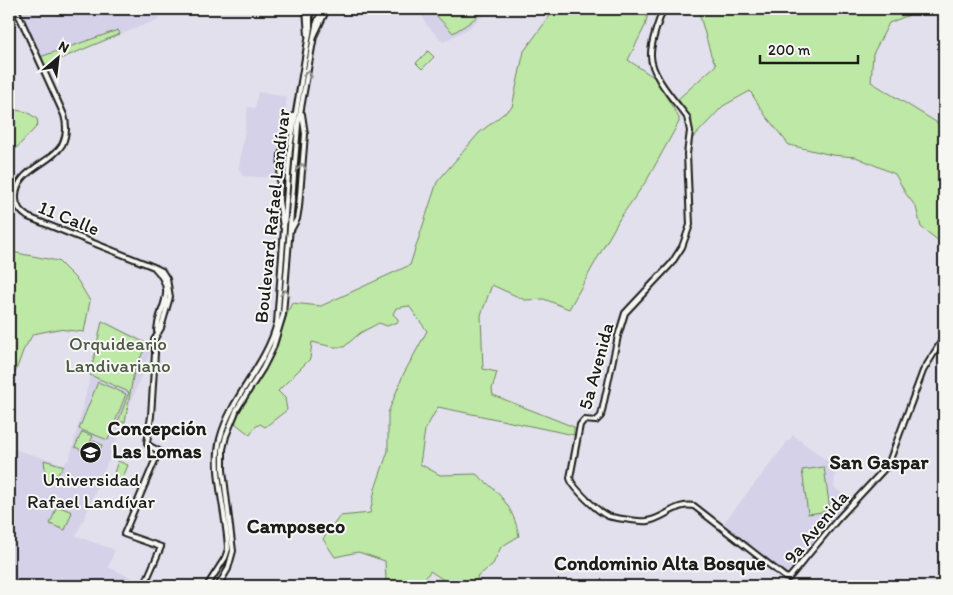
<svg xmlns="http://www.w3.org/2000/svg" width="953" height="595" font-family="Itim,sans-serif">
<rect width="100%" height="100%" fill="#e2e0ec"/>
<filter id="ink" filterUnits="userSpaceOnUse"><feTurbulence type="fractalNoise" baseFrequency=".02" numOctaves="2"/><feDisplacementMap in="SourceGraphic" scale="10" xChannelSelector="R" yChannelSelector="G"/><feConvolveMatrix kernelMatrix="1 2 1 2 8 2 1 2 1" color-interpolation-filters="sRGB"/></filter>
<g filter="url(#ink)">
<path fill="#d4d1e8" d="M19 9H155L159 19 43 66Z
M419 9H490L469 28 443 42 426 24Z
M258 92 287 97 275 178 243 176 239 168 248 107 255 108Z
M104 321 153 345 100 482 76 536 115 550 108 567 130 577 136 586H9V448L64 464 70 458Z
M793 435 836 468 834 487 849 499 787 574 723 524Z"/>
<path fill="#bee8a5" stroke="#6d8260" d="M436 9H486L469 23 453 33 434 13Z
M555 9H649L645 26 628 60 655 78 679 118V122L647 180 620 218 569 309 544 299 525 300 492 285 481 315 483 369 497 372 492 389 493 395 574 427V435L438 407 425 430 420 464 440 475 476 474C500 493 513 506 519 536L501 547 493 564 477 577 480 586H453L430 571 420 586H382L386 580 385 561 358 552 335 557 323 539 340 516 370 513 375 489 388 451V413L403 375 427 331 409 306 396 308 393 314 398 319V322L387 326 379 323 360 333 344 347H333L312 342 310 359 278 391 285 398 287 410 265 427 260 424 255 427 250 435 235 423C244 399 259 383 270 362 280 343 282 322 292 303L321 306 410 265 437 182 479 133 512 107 524 51Z
M698 9H924L889 23 873 54 871 82 944 127V245L921 227 916 207 906 194 895 174 856 157 832 155 789 145 765 115 750 91 723 106 690 141 692 120 678 99 716 65 711 55Z
M118 30 120 34 43 66 40 57Z
M428 51 434 57 422 69 416 63Z
M16 110 27 112 37 119 38 125 9 156V113Z
M9 249 17 253 58 261 78 281 90 301 84 332 58 329 33 334 23 351 15 373 9 379Z
M102 321 147 344 134 371 125 422H118L129 392 90 375Z
M98 382 126 394 108 440 79 429Z
M82 432 93 436 86 452 75 447Z
M93 441 102 445 97 457 87 453Z
M44 460 64 466 49 485H47Z
M118 461 128 465 122 480 113 476Z
M824 467 830 511 808 514 802 470Z
M57 506 72 512 65 530 50 524Z"/>
<g fill="none" stroke-linecap="round" stroke-linejoin="round">
<defs>
<path id="secondary" d="M16 9 64 115C67 125 67 135 62 145 50 165 14 170 16 199 16 207 22 213 28 217L154 267C179 293 158 306 157 331
M663 9C659 22 651 39 651 54 650 75 675 101 687 117L690 131 687 154 690 225 682 247 671 264 625 313 618 336 601 416 596 421 584 420 580 425 570 478C572 487 599 513 608 516 613 518 643 522 647 521 664 519 676 502 694 506L785 577 789 578 837 520 888 465 923 371 944 337
M283 227 279 201 281 155 293 116
M291 230 297 219 299 207 305 134 302 114
M144 586 161 547 124 534 159 451 148 445 147 443 151 416 155 353 154 340 161 328 170 297 167 279 162 271 156 268
M207 586 225 558 228 549C227 515 212 471 220 439 231 396 266 366 277 323L290 148 310 28V9
M218 586 228 569 233 551 223 470V449L226 436 237 409 263 368 273 348 283 315 298 125 316 25 322 9"/>
<path id="primary" d="M306 9 308 35
M314 36 327 9"/>
</defs>
<use href="#secondary" stroke="#1c1c1c" stroke-width="8"/>
<use href="#primary" stroke="#1c1c1c" stroke-width="8"/>
<use href="#secondary" stroke="#f6f6f2" stroke-width="4"/>
<use href="#primary" stroke="#f6f6f2" stroke-width="4"/>
</g>
<defs><path id="oneway-chevron" d="M-2-3.5L2.5 0L-2 3.5" fill="none" stroke-width="1.6" stroke-linecap="round" stroke-linejoin="round" transform="scale(1.25)"/></defs>
<g stroke="#949492">
<use href="#oneway-chevron" transform="translate(308 74) rotate(-81)"/>
<use href="#oneway-chevron" transform="translate(302 167) rotate(-85)"/>
<use href="#oneway-chevron" transform="translate(285 293) rotate(-86)"/>
</g>
</g>
<defs>
<symbol id="university-disc" viewBox="-11 -11 22 22"><circle r="9.5" fill="#1c1c1c" stroke="#f6f6f2"/><path d="M0-5L7-2L0 1L-7-2ZM-4 1L0 2.5L4 1V4Q0 6-4 4Z" fill="#fff"/></symbol>
</defs>
<g fill-rule="evenodd">
<use href="#university-disc" x="78" y="440" width="25" height="25"/>
</g>
<g text-anchor="middle" dominant-baseline="central" stroke-width="4" stroke-linejoin="round" paint-order="stroke">
<g font-size="19" fill="#1c1c1c" stroke="#f6f6f2">
<text transform="translate(272 216) rotate(-84)">Boulevard Rafael Landívar</text>
<text transform="translate(69 218) rotate(22)">11 Calle</text>
<text transform="translate(596 366) rotate(-75)">5a Avenida</text>
<text transform="translate(816 527) rotate(-50)">9a Avenida</text>
</g>
<g font-size="19" fill="#4d5945" stroke="#f6f6f2">
<text x="118" y="343">Orquideario<tspan x="118" dy="22">Landivariano</tspan></text>
</g>
<g font-size="19" fill="#1c1c1c" stroke="#f6f6f2">
<text x="91" y="479">Universidad<tspan x="91" dy="22">Rafael Landívar</tspan></text>
</g>
<g font-size="20" font-weight="bold" fill="#1c1c1c" stroke="#f6f6f2">
<text x="157" y="428">Concepción<tspan x="157" dy="23">Las Lomas</tspan></text>
<text x="879" y="462">San Gaspar</text>
<text x="296" y="526">Camposeco</text>
<text x="660" y="563">Condominio Alta Bosque</text>
</g>
</g>
<rect width="953" height="595" fill="none" stroke="#f6f6f2" stroke-width="30"/>
<rect x="15" y="15" width="923" height="565" fill="none" stroke="#1c1c1c" stroke-width="2" filter="url(#ink)"/>
<g transform="translate(58 58) rotate(28)" stroke="#f6f6f2" stroke-width="4" paint-order="stroke">
<path d="M0-4L9 19L0 12L-9 19Z" fill="#1c1c1c"/>
<text y="-8" font-size="14" font-weight="bold" text-anchor="middle" fill="#1c1c1c">N</text>
</g>
<path d="M760 55v8h98v-8" fill="none" stroke="#1c1c1c" stroke-width="2.5"/>
<text x="768" y="55" font-size="15" fill="#1c1c1c" stroke="#f6f6f2" stroke-width="4" paint-order="stroke">200 m</text>
</svg>
